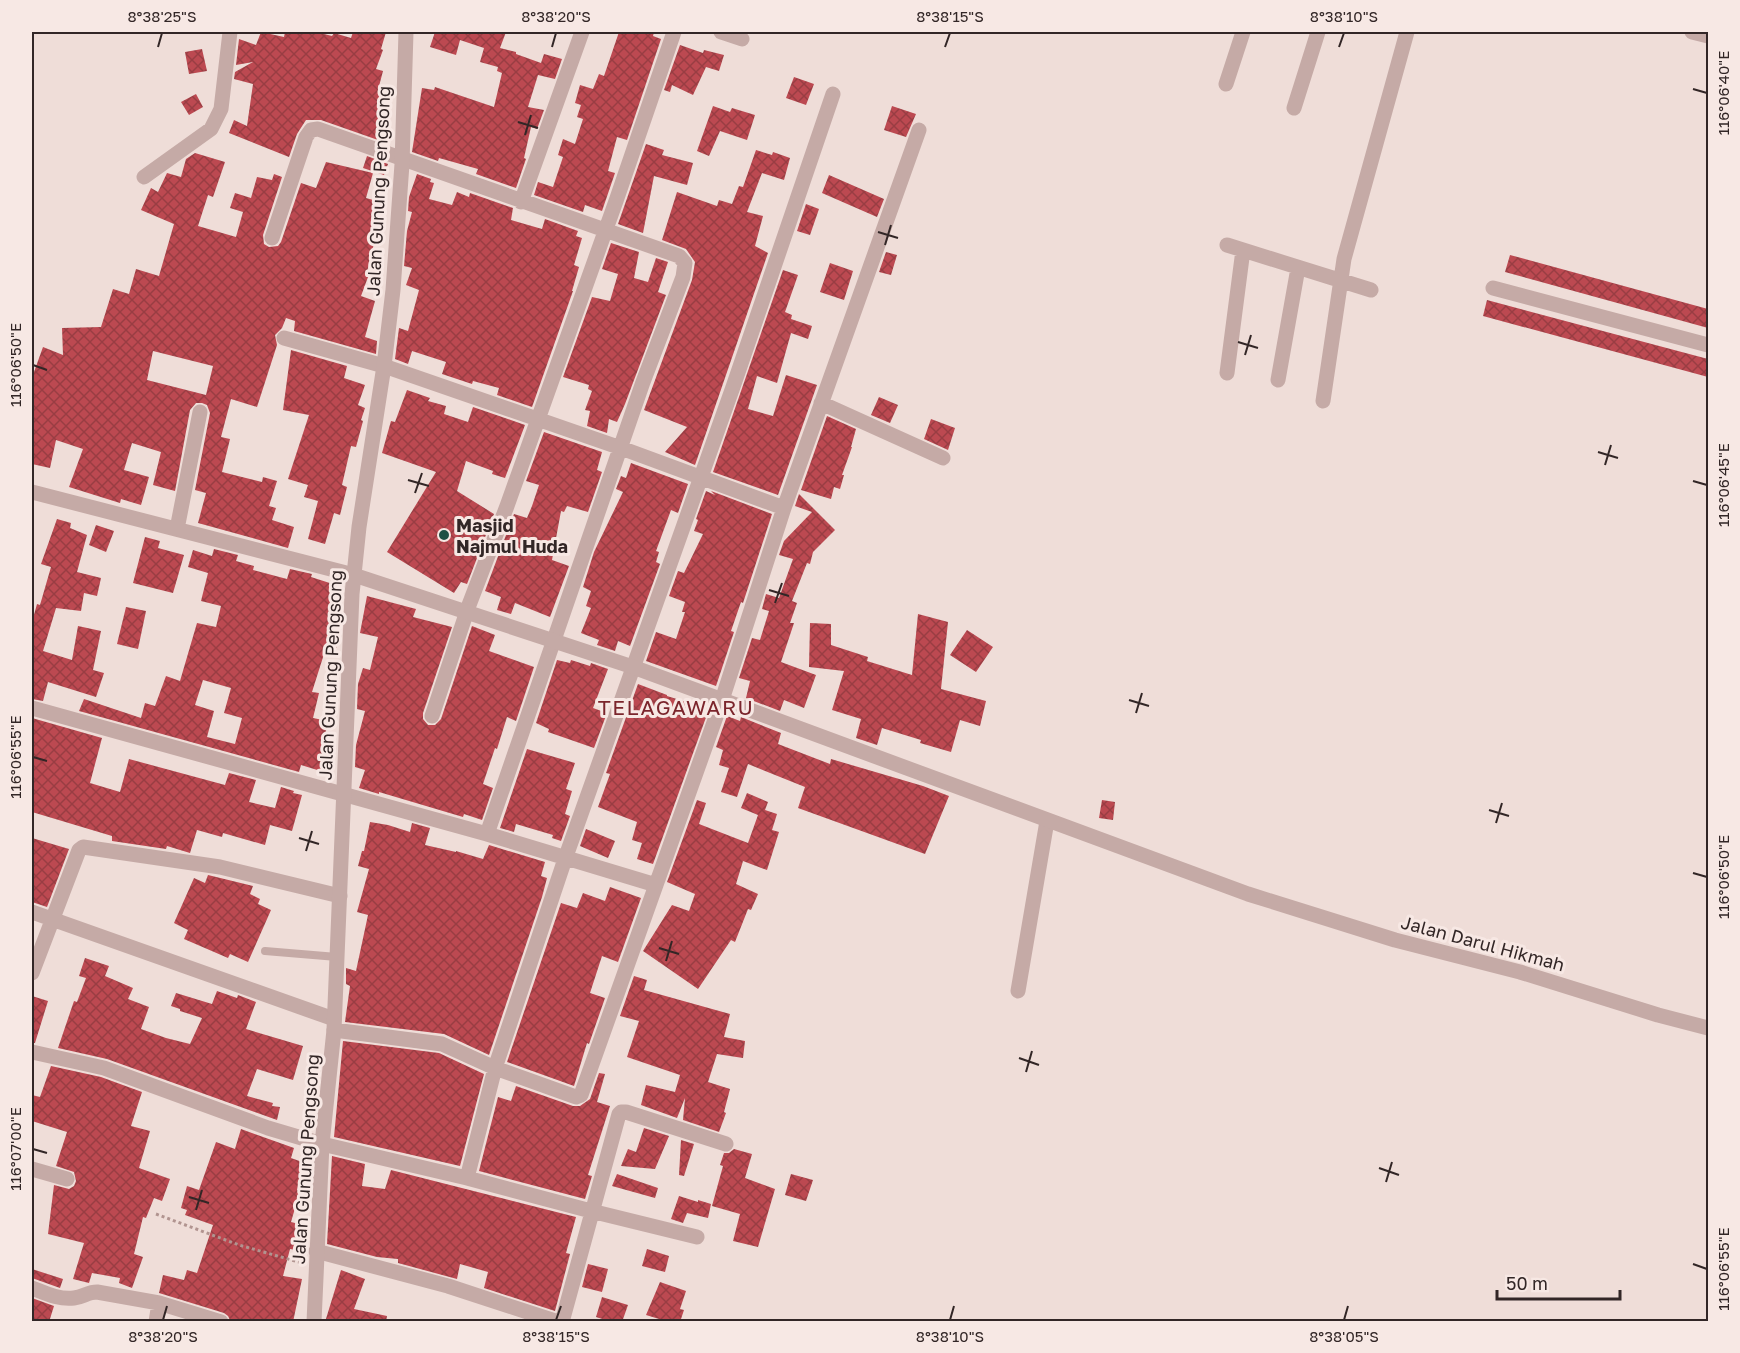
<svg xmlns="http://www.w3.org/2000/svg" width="1740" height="1353" font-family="'Golos Text',sans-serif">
<defs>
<pattern id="building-cross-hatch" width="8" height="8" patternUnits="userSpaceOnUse" patternTransform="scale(1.5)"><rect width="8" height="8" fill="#bc4951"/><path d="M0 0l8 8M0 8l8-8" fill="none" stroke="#993d43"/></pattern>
</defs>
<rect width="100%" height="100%" fill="#efddd8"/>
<path fill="url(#building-cross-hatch)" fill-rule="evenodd" d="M261 32 284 37 285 32H316L332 36 334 33 351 38 353 32H386L381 49 383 50 376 69 383 71 378 90 391 94 378 140 321 120H306L297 134 289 157 229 133 234 120 247 126 253 84 234 79 235 72 253 62 236 65 239 39 256 45Z
M435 32H506L500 48 516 52V54L541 63 544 54 562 59 555 79 538 75 528 107 544 110 537 129 531 127 524 158 526 159 516 188 476 174 478 169 439 158 438 161 412 152 422 88 434 90 435 87 494 107 502 73 497 71 498 67 480 62 484 48 460 40 456 55 430 47Z
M619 32H654L653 36 661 39 627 140 617 137 608 171 615 173 602 211 585 205 583 212 534 195 538 182 553 187 563 157 558 155 563 139 575 144 583 119 577 117 581 105 575 103 580 85 593 89 599 74 604 76Z
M680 45 703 53 704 50 724 55 719 71 706 67 693 95 672 85 670 92 664 90Z
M202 49 207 71 189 74 185 52Z
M794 77 814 84 806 105 786 98Z
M196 94 203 107 189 115 181 102Z
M713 106 730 112 732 108 755 115 747 140 720 131 709 156 697 151Z
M892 106 916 114 906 137 884 130Z
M646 144 664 150 662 155 693 163 687 185 654 176 643 233 618 224Z
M756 150 772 155 773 152 790 158 784 180 762 173 747 212 763 216 755 246 768 253 695 465 665 452 687 427 644 410 692 280 695 262 686 249 662 240 677 192 717 206 719 200 732 204 739 186 743 187Z
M195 153 225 162 213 197 208 195 198 226 236 237 243 212 230 208 235 193 251 198 257 177 272 180 274 174 282 177 263 235 264 244 269 247 278 246 281 242 301 183 316 188 326 162 373 173 366 198 384 203 366 276 368 277 361 296 375 301 365 337 377 341 376 354 294 331 295 321 286 318 282 328 275 335 277 345 257 407 231 399 221 437 230 439 222 472 262 482 263 477 277 481 269 506 276 508 272 520 294 527 288 548 198 523 206 493 195 490 210 413 207 405 202 403H196L190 410 175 491 153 485 161 452 132 443 124 470 149 477 141 505 121 499 120 503 69 487 83 449 56 440 50 468 32 464V372H34L43 347 63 355 62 328 101 327 113 289 129 294 136 269 159 276 174 224 141 210 151 188 158 192 167 173 181 177 186 159ZM153 351 213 366 206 395 147 380Z
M367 156 388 164 384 175 363 168Z
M417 174 431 179 430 182 434 183 429 199 452 205 457 192 469 197 470 193 513 208 511 220 542 229 545 219 578 231 576 236 582 238 574 265 579 267 572 291H573L532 407 497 395 499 388 473 381 472 384 442 374 446 362 412 351 408 364 395 359 399 328 408 331 419 290 406 285 412 268 404 266 407 231 412 212 408 211 409 197Z
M829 175 884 199 877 217 822 193Z
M806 204 819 209 810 235 797 231Z
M611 243 639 252 634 278 648 282 656 258 668 262 658 292 666 295 625 404 617 422 609 419 607 433 587 426 590 411 585 410 592 391 588 389 589 385 563 377 592 297 610 301 618 274 602 269Z
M886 252 897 255 891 275 879 272Z
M1510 255 1708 309V328L1505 272Z
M830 263 853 271 844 300 820 292Z
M783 270 798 275 785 312 792 315 791 319 812 326 808 339 791 333 777 383 757 376 748 409 773 416 786 375 817 385 778 495 713 472Z
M1487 300 1708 359V377L1483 316Z
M291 350 347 366 344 378 365 385 358 405 365 408 361 420 363 421 356 447 351 446 342 485 347 487 340 515 334 513 325 544 308 539 318 501 304 497 308 485 288 479 309 415 283 410Z
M407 390 430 398 428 401 446 406 444 414 468 422 473 407 525 425 505 478 492 474 493 471 466 461 457 491 494 514 467 584 461 582 454 593 387 552 436 472 382 453 391 421 395 422Z
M879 397 898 405 890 423 871 415Z
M827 416 856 429 851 447H852L842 475H844L840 489 834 487 831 499 801 490Z
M931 419 955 428 948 450 924 439Z
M544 432 602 452 597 470 602 472 588 512 567 506 564 512 561 511 552 560 569 566 550 617 515 603 511 614 497 610 501 597 485 591 514 514 527 518 532 506 539 485 526 481Z
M631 463 688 484 678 513 671 510 656 551 659 552 656 562 660 564 630 646 618 641 615 651 597 645 599 640 581 633 591 608 586 606 591 591 583 587 594 552 623 492 616 489 621 476 626 478Z
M706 491 715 495 711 491 772 514 743 603 741 602 731 631 734 632 716 686 646 661 656 632 676 639 685 612H682L685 602 669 596 678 571 684 573 703 534 694 531 698 520 696 519Z
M799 494 835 530 813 552 810 564 807 563 792 601 797 603 790 623H794L781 662 816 675 804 708 784 700 780 711 746 698 750 681 739 678 752 638 760 640 769 611 762 609 766 594 779 598 793 559 779 555 784 541 812 512 795 506Z
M57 519 71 523 70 528 87 535 77 572 101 578 97 596 84 593 81 611 56 608 43 651 72 660 78 626 101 631 93 670 104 673 96 697 48 682 43 701 32 699V622L37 604 40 605 51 567 41 564Z
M96 525 114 531 106 552 89 545Z
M145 537 160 541 158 548 184 555 173 593 133 583Z
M214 549 238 555 236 561 254 566 253 570 287 579 290 569 312 574 311 577 339 586 328 620 341 624V635L333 656 324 654 312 692 319 693 313 718 328 721 323 746 334 750 327 773 301 765 299 772 79 711 84 699 141 718 145 703 155 706 166 676 180 681 197 623 216 627 221 606 201 601 208 573 188 567 193 550 212 556ZM203 680 231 688 224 713 242 718 235 744 207 737 214 711 195 705Z
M367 596 416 609 413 617 452 627 423 713V719L428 725H435L441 719 472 626 495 635 489 651 534 667 516 721 507 717 497 749 495 748 483 784 493 788 482 820 464 814 463 817 379 792V794L359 788 365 770 355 767 356 745 365 711 357 709 358 684 363 668 370 670 378 637 360 633Z
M126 607 146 611 138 649 117 644Z
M918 614 948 622 941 689 986 701 980 726 960 720 951 752 920 743 921 740 882 728 877 745 856 738 861 719 832 710 844 671 809 667 810 623 831 624V645L868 657 867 661 912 675Z
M967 630 993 647 976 672 950 655Z
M557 660 570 663 571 660 590 666 591 663 608 669 593 708 607 713 594 748 548 732 549 729 536 723Z
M638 684 667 695V696L709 709 653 864 637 859 642 843 632 840 637 822 598 807 610 774 606 773Z
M727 716 740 721 741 717 781 733 778 744 830 764 831 759 923 786 949 796 925 854 798 808 805 787 748 764 737 797 721 792 729 768 719 765 723 750 716 747Z
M32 718 102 738 90 783 120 792 129 759 225 785 229 773 256 780 249 802 275 808 281 787 294 791 293 793 302 795 292 831 270 825 265 845 223 833 222 837 197 830 190 853 167 846 166 849 112 841V836L32 812Z
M527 749 575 763 566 789 572 791 565 814 570 816 561 841 552 838 553 835 516 824 514 832 500 828Z
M747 793 768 802 765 810 777 814 772 830 779 832 767 870 743 861 736 884 758 894 751 910 748 909 735 942 731 940 698 989 643 951 672 905 689 911 695 894 667 882 697 800 706 803 699 824 748 843 758 815 741 808Z
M1102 800 1115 802 1113 820 1099 818Z
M370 822 388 825 410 832 412 823 430 828 425 845 456 852V851L483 859 489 845 545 862 541 876 547 878 542 897 489 1055 444 1034 345 1022 350 986 346 984V968L356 971 368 915 357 912 369 869 358 866 362 851H364Z
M586 829 615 841 608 858 580 846Z
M32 838 69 849 47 907 32 902Z
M208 875 253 886 250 894 260 899 258 904 271 910 248 962 230 954 228 958 184 939 188 930 174 923 194 878 205 883Z
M610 887 641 898 618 962 602 956 590 993 605 998 589 1044 587 1043 574 1086 507 1062 561 903 577 908 583 893 605 901Z
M85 958 109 966 105 976 133 988 128 999 149 1007 141 1029 166 1038 190 1044 202 1018 180 1011V1009L171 1006 176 993 212 1004 217 991 237 998 238 995 256 1002 246 1029 303 1046 293 1080 257 1069 247 1096 273 1103 272 1106 280 1107 277 1120 107 1059 58 1048 74 1001 77 1002 86 978 79 976Z
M634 976 647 980 644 990 730 1014 724 1037 745 1041 743 1058 717 1054 708 1082 730 1089 724 1112 726 1113 719 1132 683 1120 685 1098 677 1118 641 1105 646 1085 675 1092 680 1075 627 1057 639 1021 620 1016Z
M32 996 48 1001 35 1043H32Z
M343 1041 439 1053 484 1074 460 1166 334 1137Z
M51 1066 101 1077 142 1092 131 1126 150 1131 139 1168 170 1179 162 1201 154 1198 146 1218 143 1217 134 1254 143 1257 132 1288 119 1283 120 1278 92 1273 89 1283 73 1279 84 1243 48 1234 54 1185 69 1189 74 1186 76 1181 74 1172 56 1166 67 1132 32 1121V1095L40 1097Z
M599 1073 605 1074 597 1102 610 1106 588 1175 592 1176 585 1199 479 1171 498 1097 511 1101 516 1086 573 1106H580L590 1099Z
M644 1128 669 1136 655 1169 621 1166 628 1149 636 1152Z
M241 1129 294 1148 291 1158 305 1163 297 1190 300 1191 291 1222 303 1225 296 1250 290 1249 283 1276 302 1279 293 1322H231L228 1316 224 1313 159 1293 163 1275 184 1280 187 1270 197 1273 213 1225 185 1215 187 1210 181 1208 187 1186 199 1190 216 1142 235 1149Z
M681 1140 694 1144 684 1176 679 1175Z
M734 1149 752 1154 745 1178 775 1189 758 1247 733 1241 740 1214 712 1206 723 1166 720 1165 724 1153H729Z
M332 1156 365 1164 362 1186 385 1189 391 1170 576 1217 566 1253 570 1254 555 1311 484 1288 488 1272 460 1264 457 1279 398 1263V1259L377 1257 327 1244Z
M617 1174 658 1188 655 1198 612 1186Z
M791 1174 813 1180 806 1201 785 1195Z
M679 1196 698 1202V1200L711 1204 708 1218 687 1213 683 1223 671 1219Z
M647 1249 669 1256 665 1272 642 1266Z
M588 1264 608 1269 602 1292 582 1287Z
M32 1269 63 1279 60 1288 32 1278Z
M341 1270 365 1279 354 1309 387 1316 386 1322H325Z
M660 1282 686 1291 680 1309 684 1310 680 1322H669L646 1315Z
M602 1297 628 1305 622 1322H612L596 1317Z
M32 1298 54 1306 49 1322H32Z"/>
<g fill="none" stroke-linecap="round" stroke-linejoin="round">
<path stroke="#b19490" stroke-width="3" stroke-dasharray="3 3" stroke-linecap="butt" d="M156 1214 239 1245 302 1263"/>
<path stroke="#c5aaa6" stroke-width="8" d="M265 951 337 957"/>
<path stroke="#c5aaa6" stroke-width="15" d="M721 32 742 39
M1692 32 1708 36
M1226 84 1243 32
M1294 108 1318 32
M144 177 211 129 221 109 230 32
M521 202 582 32
M272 238 306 137 311 130 318 129 679 256 685 263 683 277 643 382 487 834
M1227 245 1371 290
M1493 288 1708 345
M284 338 384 366 621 448 784 508
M1227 373 1243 250
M1278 380 1298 268
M1323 401 1344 259 1407 32
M821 403 943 458
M32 492 354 575
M177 529 200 412
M32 708 487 834 656 885
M432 716 469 605 507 506 616 201 674 32
M32 912 334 1019
M32 973 79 850 83 847 220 867 340 896
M1018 991 1047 821
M334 1030 442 1044 495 1068 576 1097 581 1095 722 700 784 508 919 130
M32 1052 104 1068 268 1128 322 1144 467 1178 591 1211 697 1237
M32 1169 67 1179
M467 1178 495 1068 565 859 733 387 833 94
M316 1251 448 1286 558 1322
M32 1288C45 1293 59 1300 74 1298 83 1297 88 1292 97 1292L159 1303 221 1322
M156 1322 159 1303
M562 1322 619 1114 621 1112H626L726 1144"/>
<path stroke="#c5aaa6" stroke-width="15" d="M354 575 633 667 1248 894 1395 940 1520 972 1658 1015 1708 1028
M314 1322 322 1144 334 1030 352 594 359 527 384 366 393 290 402 164 406 32"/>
</g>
<path fill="none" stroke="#322626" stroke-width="2" d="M158 47 162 33M552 47 556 33M945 47 950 33M1339 47 1344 33M1693 89 1707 93M518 122 538 128M525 135 531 115M878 232 898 238M885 245 891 225M1238 342 1258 348M1245 355 1251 335M33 365 47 370M1598 452 1618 458M1605 465 1611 445M408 480 429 486M1693 481 1707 485M415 493 422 473M769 590 789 596M775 603 782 583M1129 700 1149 706M1136 713 1142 693M33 757 47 761M1489 810 1509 816M1496 823 1502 803M299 838 319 844M306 851 312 831M1693 873 1707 877M659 948 679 954M666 961 672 941M1019 1058 1039 1065M1026 1072 1032 1051M33 1149 47 1153M1379 1168 1399 1175M1386 1182 1392 1162M189 1197 209 1203M196 1210 202 1190M1693 1264 1707 1269M163 1320 167 1306M556 1320 561 1306M950 1320 954 1306M1344 1320 1348 1306"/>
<circle fill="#1f5044" stroke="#f7e8e4" stroke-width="2" cx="444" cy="535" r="6"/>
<g text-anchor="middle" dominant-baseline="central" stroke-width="6" stroke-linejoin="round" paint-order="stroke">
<g font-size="18" fill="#322626" stroke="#f7e8e4">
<text transform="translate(378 191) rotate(-87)">Jalan Gunung Pengsong</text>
<text transform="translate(330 675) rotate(-87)">Jalan Gunung Pengsong</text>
<text transform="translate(1483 943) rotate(15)">Jalan Darul Hikmah</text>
<text transform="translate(305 1159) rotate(-86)">Jalan Gunung Pengsong</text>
</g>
<g font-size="18" font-weight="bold" fill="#322626" stroke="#f7e8e4" text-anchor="start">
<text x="456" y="525">Masjid<tspan x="456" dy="21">Najmul Huda</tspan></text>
</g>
<g font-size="21" letter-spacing="1.5" fill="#7b252c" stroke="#f7e8e4">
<text x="676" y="707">TELAGAWARU</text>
</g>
</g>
<rect width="1740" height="1353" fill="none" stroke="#f7e8e4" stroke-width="66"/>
<path d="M1497 1290v9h123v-9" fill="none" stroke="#322626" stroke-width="3"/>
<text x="1506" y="1290" font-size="18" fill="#322626" stroke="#f7e8e4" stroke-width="4.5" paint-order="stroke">50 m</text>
<rect x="33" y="33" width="1674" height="1287" fill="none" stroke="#322626" stroke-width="2"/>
<g font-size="15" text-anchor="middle" fill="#322626">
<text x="162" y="22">8°38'25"S</text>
<text x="556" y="22">8°38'20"S</text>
<text x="950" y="22">8°38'15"S</text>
<text x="1344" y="22">8°38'10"S</text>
<text transform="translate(1724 93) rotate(-90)" y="5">116°06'40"E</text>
<text transform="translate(16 365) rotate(-90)" y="5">116°06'50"E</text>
<text transform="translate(1724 485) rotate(-90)" y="5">116°06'45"E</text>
<text transform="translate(16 757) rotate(-90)" y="5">116°06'55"E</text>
<text transform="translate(1724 877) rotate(-90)" y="5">116°06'50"E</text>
<text transform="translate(16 1149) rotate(-90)" y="5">116°07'00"E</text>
<text transform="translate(1724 1269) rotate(-90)" y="5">116°06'55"E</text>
<text x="163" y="1342">8°38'20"S</text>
<text x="556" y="1342">8°38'15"S</text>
<text x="950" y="1342">8°38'10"S</text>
<text x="1344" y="1342">8°38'05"S</text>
</g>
</svg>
